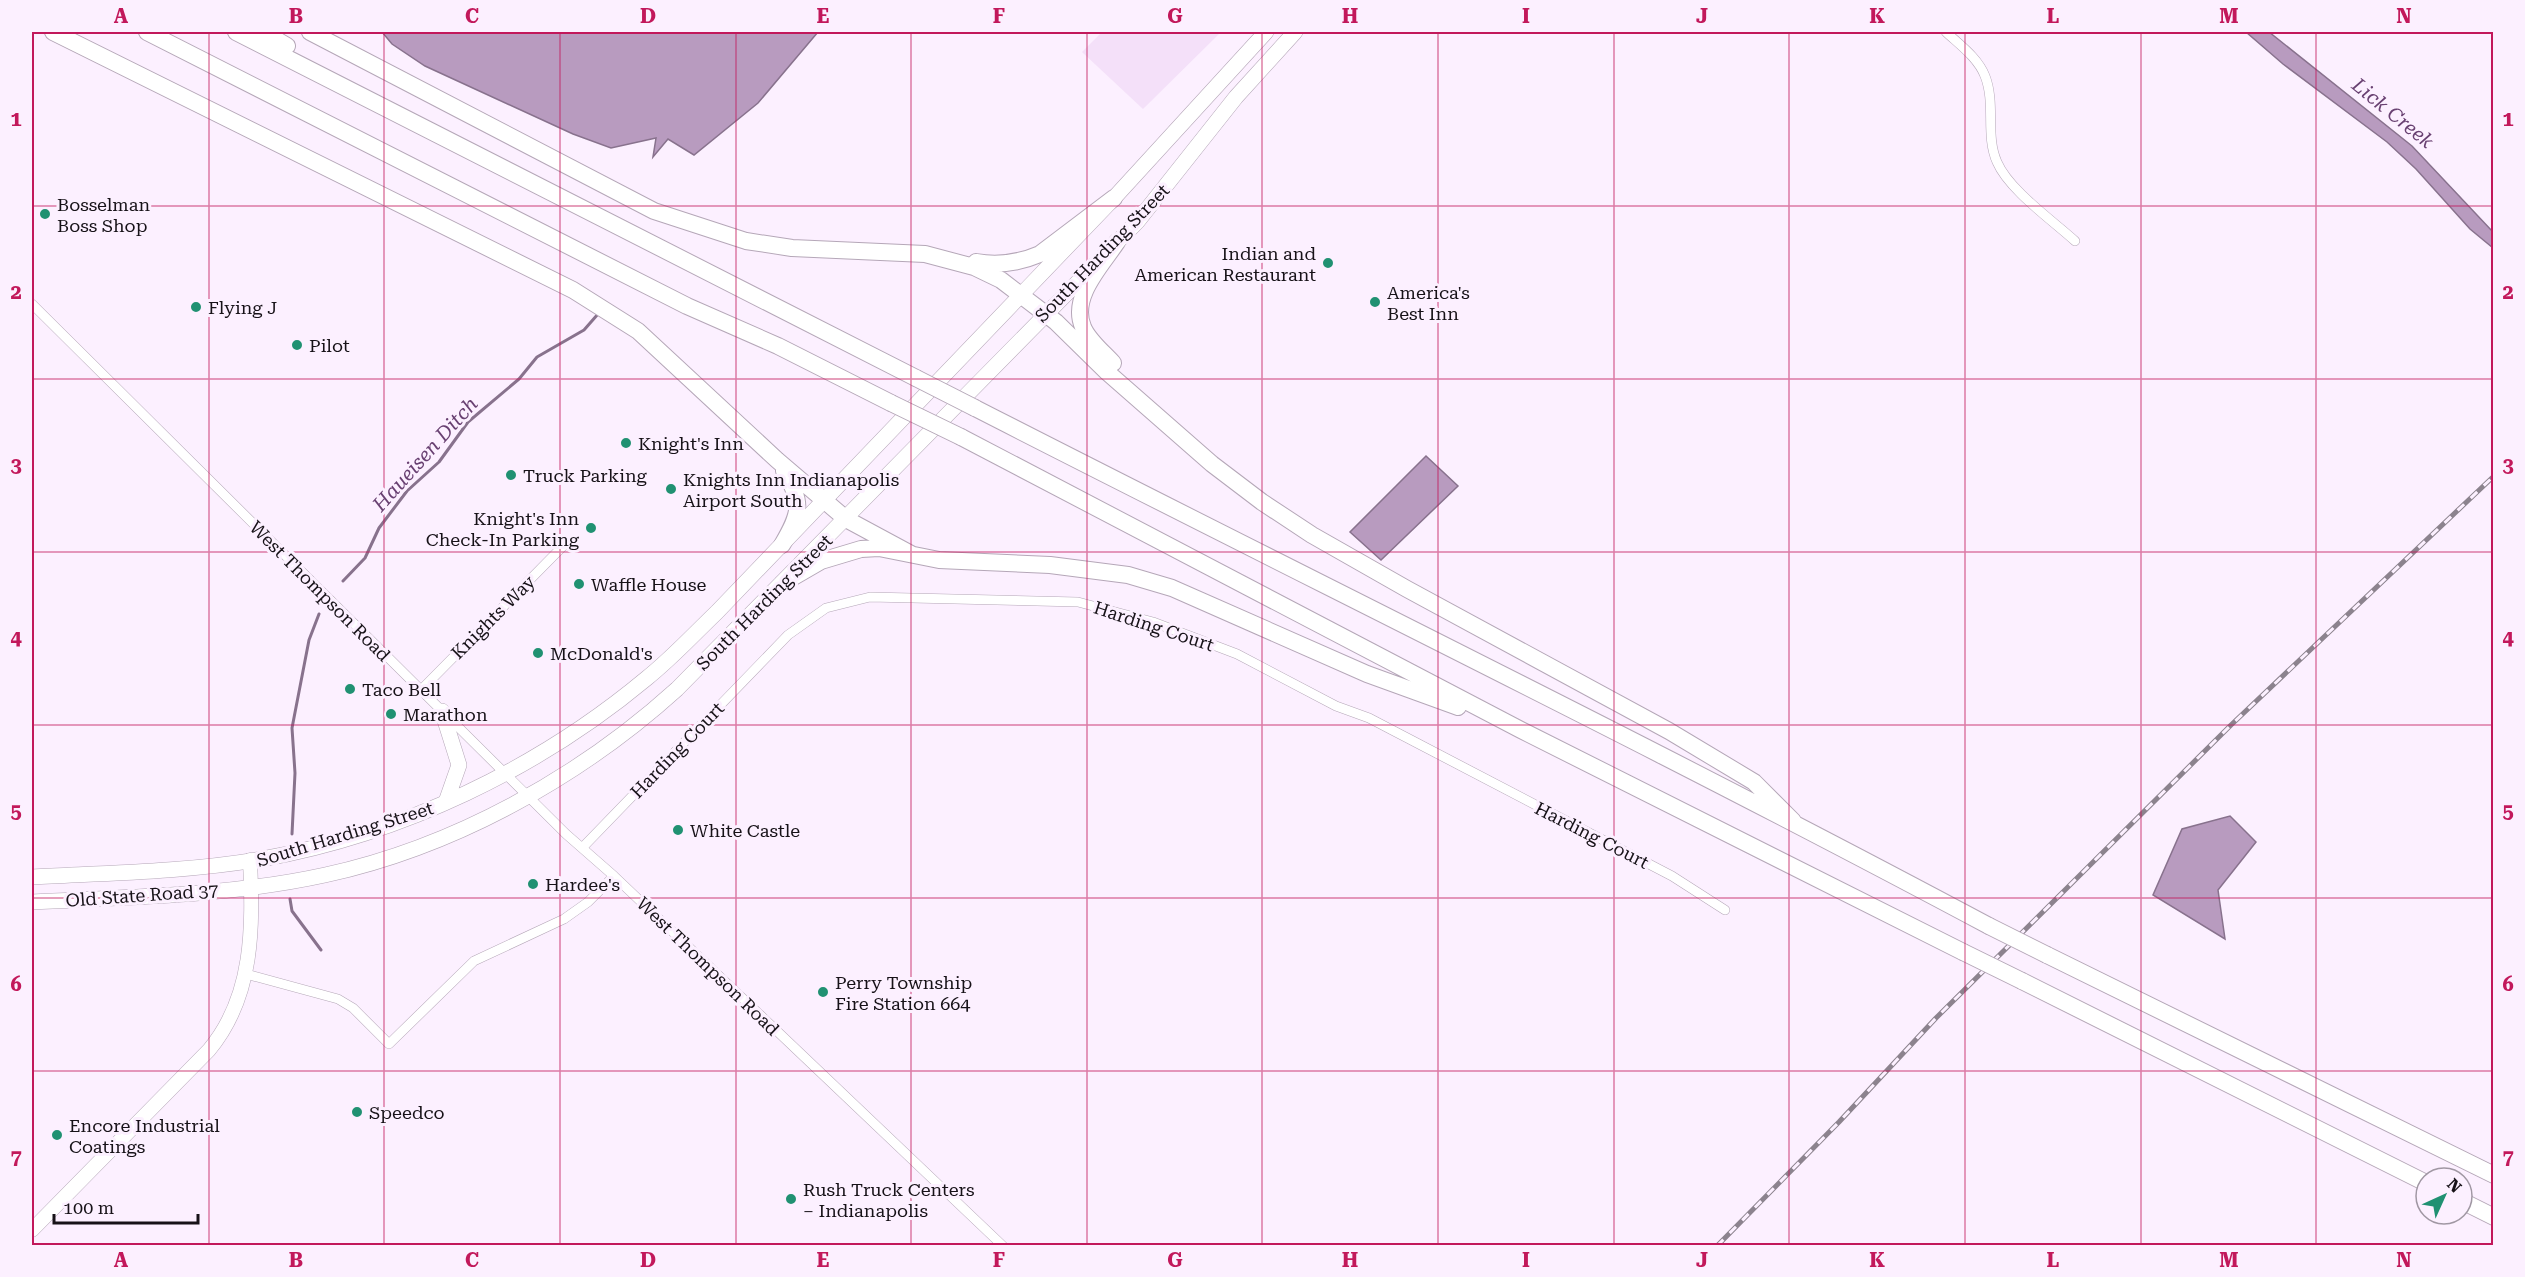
<svg xmlns="http://www.w3.org/2000/svg" width="2525" height="1277" font-family="'Roboto Serif',serif">
<rect width="100%" height="100%" fill="#fcf0ff"/>
<path fill="#f4e0f9" d="M1102 32H1221L1143 109 1082 52Z"/>
<path fill="#b89bbf" stroke="#88728d" stroke-width="1.5" d="M382 32H818L758 103 694 155 668 139 653 157 656 138 611 148 573 134 425 66 392 44Z
M2246 32H2269L2412 146 2493 232V248L2470 229 2416 169 2387 142 2283 64Z
M1426 456 1458 486 1381 560 1350 532Z
M2230 816 2256 842 2218 890 2225 939 2153 895 2182 829Z"/>
<g fill="none" stroke-linecap="round" stroke-linejoin="round">
<path stroke="#88728d" stroke-width="3" d="M343 581 365 558 379 528 407 491 439 462 468 422 519 379 537 357 584 330 598 314
M292 834 295 773 292 728 309 640 319 614
M290 899 292 911 321 950"/>
<defs>
<path id="street" d="M1946 32C1960 45 1978 58 1985 76 1996 104 1985 135 1997 162 2009 190 2052 220 2075 241
M32 304 566 834 614 876 1003 1246
M420 691 567 542
M583 847 788 635 826 608 870 597 1078 602 1153 622 1237 654 1336 706 1369 718 1672 876 1725 910
M246 974 338 999 353 1008 389 1044 474 961 564 919 588 902 614 876"/>
<path id="secondary" d="M32 1230 209 1050C254 996 253 927 250 860"/>
<path id="primary" d="M442 711 459 765 446 802
M32 877C108 873 186 872 262 859 402 834 538 769 647 678 672 658 694 634 717 612L1114 198 1266 32
M32 902C129 897 229 896 325 875 454 847 580 777 677 689L1137 222 1236 97 1295 32"/>
<path id="highway" d="M53 32 573 290 638 331 777 460 846 519 911 554
M147 32 687 306 778 346 891 403
M236 32 916 378
M263 32 287 46
M310 32 654 211 746 241 792 248 925 254 974 267 1001 280 1056 322 1107 372 1212 464 1262 502 1312 535 1407 589 1669 731 1754 782 1793 821
M976 262C999 266 1019 263 1040 254L1114 198
M1113 363C1103 352 1088 340 1083 327 1070 297 1102 265 1117 242
M975 408C1313 581 1654 747 1989 926
M961 437 1521 730 1963 952
M782 545C800 514 804 503 784 471
M783 583 821 561 861 549 879 548 939 560 1050 565 1128 575 1172 588 1367 674 1458 707
M2047 955 2494 1175
M2022 981 2426 1183
M2462 1201 2494 1217"/>
</defs>
<use href="#street" stroke="#b5a7b8" stroke-width="10"/>
<use href="#secondary" stroke="#b5a7b8" stroke-width="15"/>
<use href="#primary" stroke="#b5a7b8" stroke-width="16"/>
<use href="#highway" stroke="#b5a7b8" stroke-width="18"/>
<use href="#street" stroke="#fff" stroke-width="9"/>
<use href="#secondary" stroke="#fff" stroke-width="14"/>
<use href="#primary" stroke="#fff" stroke-width="15"/>
<use href="#highway" stroke="#fff" stroke-width="16"/>
<defs>
<path id="rail" d="M1717 1246 1839 1122 1936 1018 2231 725 2494 476"/>
</defs>
<use href="#rail" stroke="#8c838e" stroke-width="5"/>
<use href="#rail" stroke="#fcf0ff" stroke-width="3" stroke-dasharray="9" stroke-linecap="butt"/>
<defs>
<path id="highway-bridge" d="M916 378 975 408
M891 403 961 437
M1989 926 2047 955
M1963 952 2022 981"/>
</defs>
<use href="#highway-bridge" stroke="#b5a7b8" stroke-width="18" stroke-linecap="butt"/>
<use href="#highway-bridge" stroke="#fff" stroke-width="16"/>
</g>
<path fill="none" stroke="#c2185b" stroke-width="1.5" stroke-opacity="0.55" d="M209 32V1246M384 32V1246M560 32V1246M736 32V1246M911 32V1246M1087 32V1246M1262 32V1246M1438 32V1246M1614 32V1246M1789 32V1246M1965 32V1246M2141 32V1246M2316 32V1246M32 206H2494M32 379H2494M32 552H2494M32 725H2494M32 898H2494M32 1071H2494"/>
<g fill="#209172" stroke="#fcf0ff" stroke-width="2">
<circle cx="45" cy="214" r="6"/>
<circle cx="1328" cy="263" r="6"/>
<circle cx="1375" cy="302" r="6"/>
<circle cx="196" cy="307" r="6"/>
<circle cx="297" cy="345" r="6"/>
<circle cx="626" cy="443" r="6"/>
<circle cx="511" cy="475" r="6"/>
<circle cx="671" cy="489" r="6"/>
<circle cx="591" cy="528" r="6"/>
<circle cx="579" cy="584" r="6"/>
<circle cx="538" cy="653" r="6"/>
<circle cx="350" cy="689" r="6"/>
<circle cx="391" cy="714" r="6"/>
<circle cx="678" cy="830" r="6"/>
<circle cx="533" cy="884" r="6"/>
<circle cx="823" cy="992" r="6"/>
<circle cx="357" cy="1112" r="6"/>
<circle cx="57" cy="1135" r="6"/>
<circle cx="791" cy="1199" r="6"/>
</g>
<g text-anchor="middle" dominant-baseline="central" stroke-width="6" stroke-linejoin="round" paint-order="stroke">
<g font-size="18" fill="#171218" stroke="#fcf0ff" text-anchor="start">
<text x="57" y="204">Bosselman<tspan x="57" dy="21">Boss Shop</tspan></text>
<text x="1316" y="253" text-anchor="end">Indian and<tspan x="1316" dy="21">American Restaurant</tspan></text>
<text x="1387" y="292">America's<tspan x="1387" dy="21">Best Inn</tspan></text>
<text x="208" y="307">Flying J</text>
<text x="309" y="345">Pilot</text>
<text x="638" y="443">Knight's Inn</text>
<text x="523" y="475">Truck Parking</text>
<text x="683" y="479">Knights Inn Indianapolis<tspan x="683" dy="21">Airport South</tspan></text>
<text x="579" y="518" text-anchor="end">Knight's Inn<tspan x="579" dy="21">Check-In Parking</tspan></text>
<text x="591" y="584">Waffle House</text>
<text x="550" y="653">McDonald's</text>
<text x="362" y="689">Taco Bell</text>
<text x="403" y="714">Marathon</text>
<text x="690" y="830">White Castle</text>
<text x="545" y="884">Hardee's</text>
<text x="835" y="982">Perry Township<tspan x="835" dy="21">Fire Station 664</tspan></text>
<text x="369" y="1112">Speedco</text>
<text x="69" y="1125">Encore Industrial<tspan x="69" dy="21">Coatings</tspan></text>
<text x="803" y="1189">Rush Truck Centers<tspan x="803" dy="21">– Indianapolis</tspan></text>
</g>
<g font-size="18" fill="#171218" stroke="#fcf0ff">
<text transform="translate(1102 253) rotate(-46)">South Harding Street</text>
<text transform="translate(320 591) rotate(45)">West Thompson Road</text>
<text transform="translate(764 602) rotate(-45)">South Harding Street</text>
<text transform="translate(493 617) rotate(-45)">Knights Way</text>
<text transform="translate(1154 626) rotate(18)">Harding Court</text>
<text transform="translate(677 750) rotate(-46)">Harding Court</text>
<text transform="translate(345 834) rotate(-17)">South Harding Street</text>
<text transform="translate(1592 835) rotate(27)">Harding Court</text>
<text transform="translate(142 895) rotate(-4)">Old State Road 37</text>
<text transform="translate(708 966) rotate(44)">West Thompson Road</text>
</g>
<g font-size="20" font-style="italic" fill="#694172" stroke="#fcf0ff">
<text transform="translate(2393 113) rotate(39)">Lick Creek</text>
<text transform="translate(425 454) rotate(-48)">Haueisen Ditch</text>
</g>
</g>
<rect width="2525" height="1277" fill="none" stroke="#fcf0ff" stroke-width="66"/>
<g transform="translate(2444 1196) rotate(45)"><circle r="28" fill="#fcf0ff" stroke="#a097a3" stroke-width="1.5"/>
<path d="M0-4.5L10 22L0 15L-10 22Z" fill="#209172"/>
<text y="-9" font-size="16" font-weight="bold" text-anchor="middle" fill="#171218">N</text>
</g>
<path d="M54 1214v9h144v-9" fill="none" stroke="#171218" stroke-width="3"/>
<text x="63" y="1214" font-size="18" fill="#171218" stroke="#fcf0ff" stroke-width="4.5" paint-order="stroke">100 m</text>
<rect x="33" y="33" width="2459" height="1211" fill="none" stroke="#c2185b" stroke-width="2"/>
<g font-size="20" text-anchor="middle" font-weight="bold" fill="#c2185b">
<text x="121" y="23">A</text>
<text x="296" y="23">B</text>
<text x="472" y="23">C</text>
<text x="648" y="23">D</text>
<text x="823" y="23">E</text>
<text x="999" y="23">F</text>
<text x="1175" y="23">G</text>
<text x="1350" y="23">H</text>
<text x="1526" y="23">I</text>
<text x="1702" y="23">J</text>
<text x="1877" y="23">K</text>
<text x="2053" y="23">L</text>
<text x="2229" y="23">M</text>
<text x="2404" y="23">N</text>
<text x="16" y="126">1</text>
<text x="2508" y="126">1</text>
<text x="16" y="299">2</text>
<text x="2508" y="299">2</text>
<text x="16" y="472">3</text>
<text x="2508" y="472">3</text>
<text x="16" y="645">4</text>
<text x="2508" y="645">4</text>
<text x="16" y="818">5</text>
<text x="2508" y="818">5</text>
<text x="16" y="991">6</text>
<text x="2508" y="991">6</text>
<text x="16" y="1164">7</text>
<text x="2508" y="1164">7</text>
<text x="121" y="1267">A</text>
<text x="296" y="1267">B</text>
<text x="472" y="1267">C</text>
<text x="648" y="1267">D</text>
<text x="823" y="1267">E</text>
<text x="999" y="1267">F</text>
<text x="1175" y="1267">G</text>
<text x="1350" y="1267">H</text>
<text x="1526" y="1267">I</text>
<text x="1702" y="1267">J</text>
<text x="1877" y="1267">K</text>
<text x="2053" y="1267">L</text>
<text x="2229" y="1267">M</text>
<text x="2404" y="1267">N</text>
</g>
</svg>
